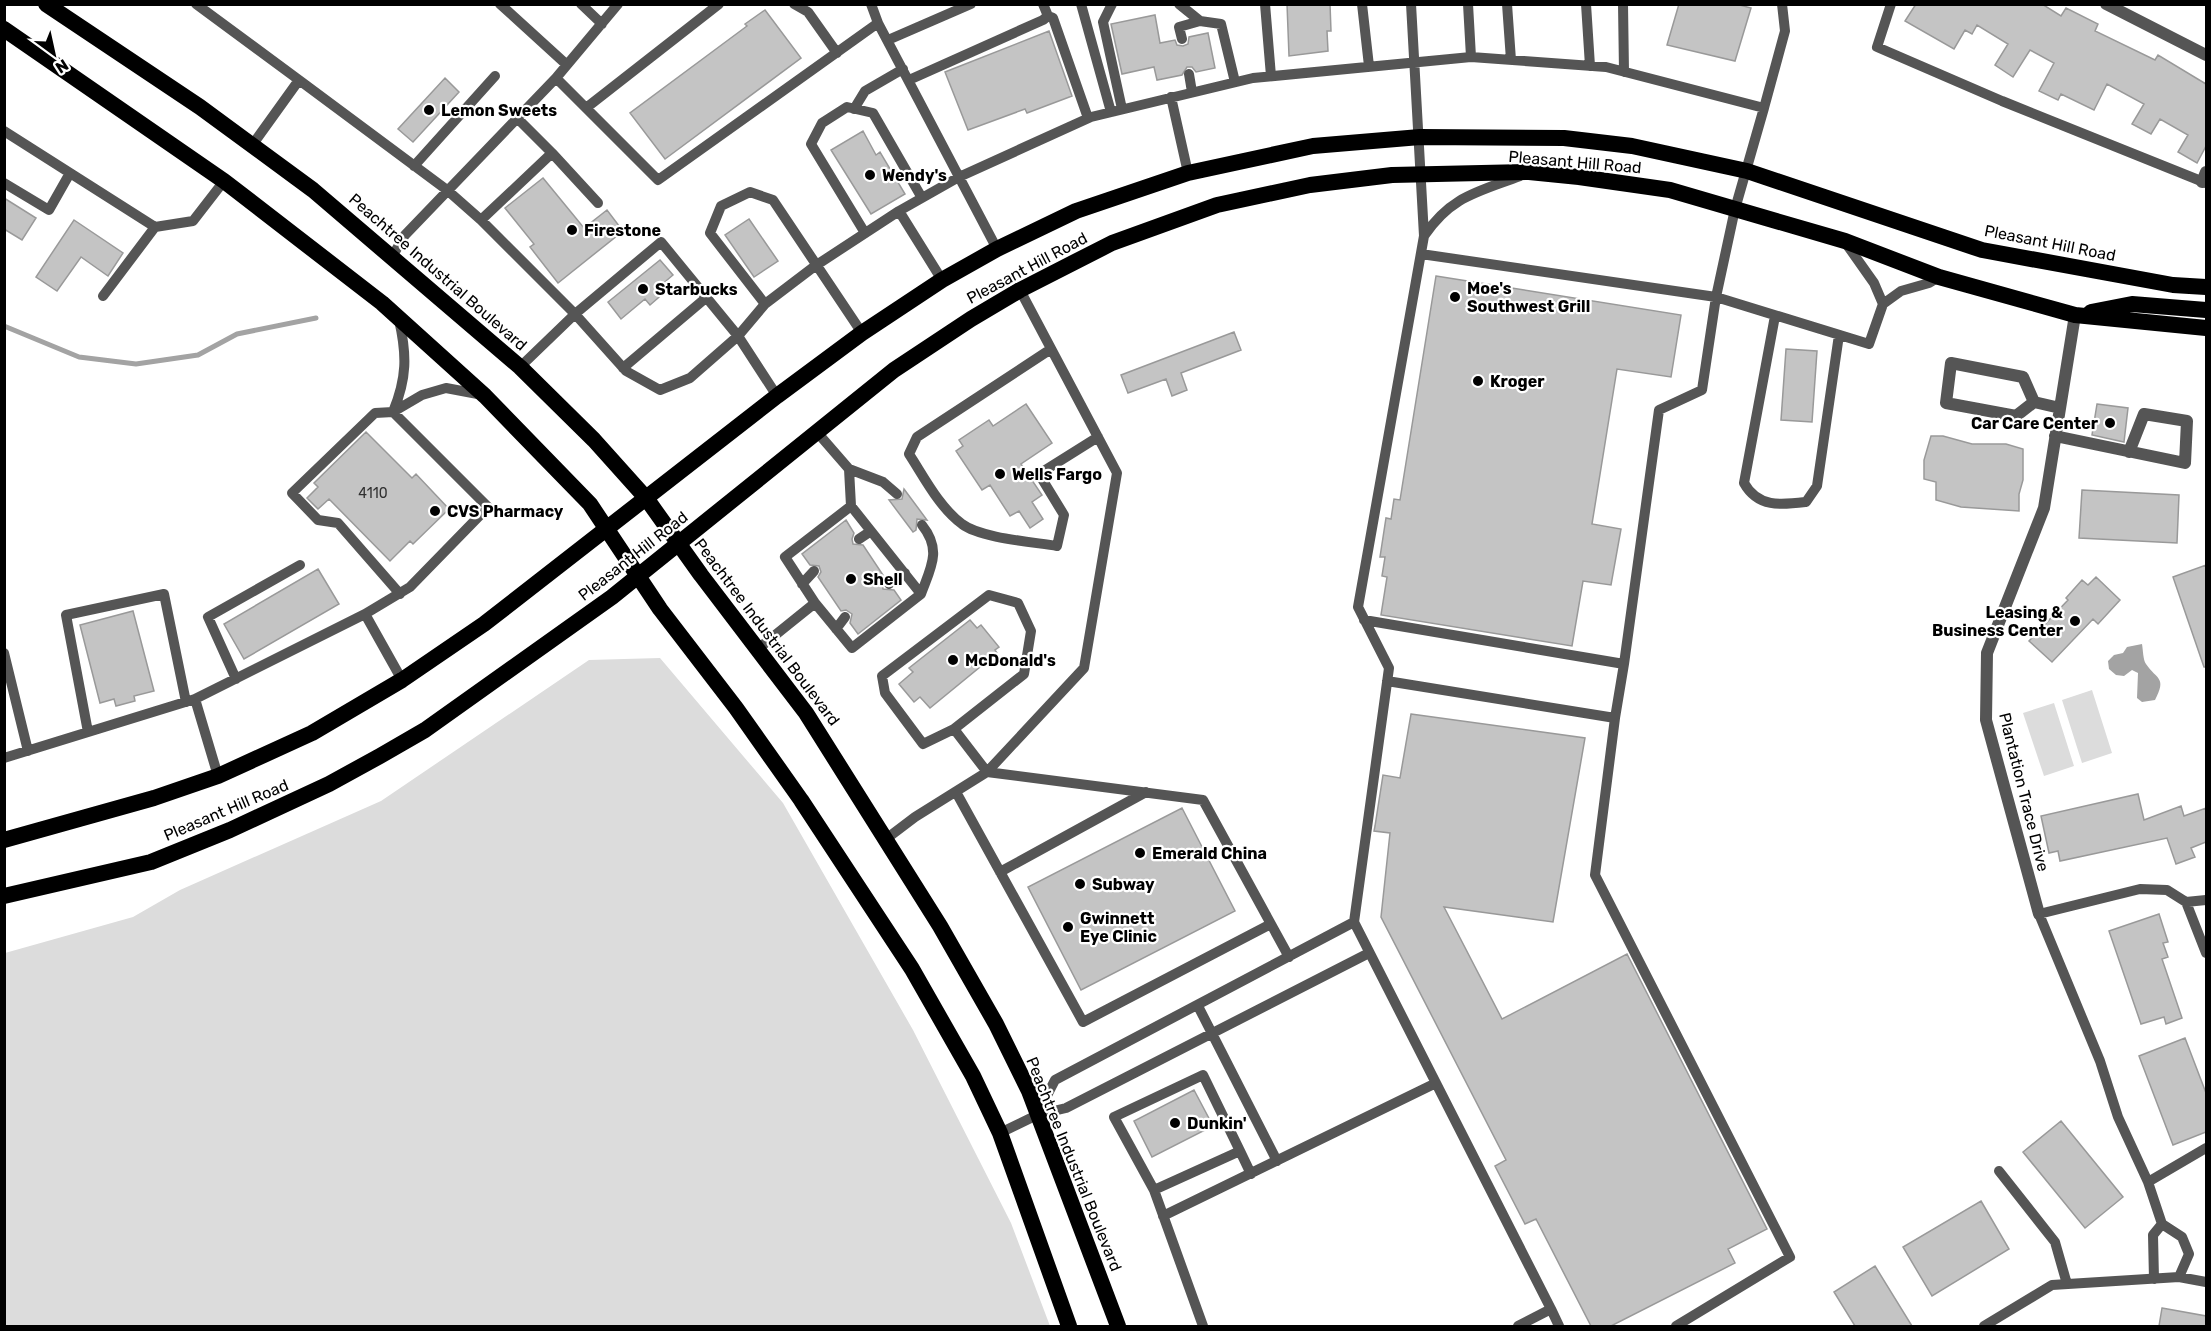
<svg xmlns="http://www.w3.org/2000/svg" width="2211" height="1331" font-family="Rubik,sans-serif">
<rect width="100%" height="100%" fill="#fff"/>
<path fill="#dcdcdc" d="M660 658 783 803 913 1030 1011 1223 1050 1326H5V953L133 917 180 890 381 801 589 660Z
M2092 690 2112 753 2082 763 2062 700Z
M2054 703 2074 766 2044 776 2023 713Z"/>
<path fill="#a3a3a3" d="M2142 644C2143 649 2143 660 2146 664 2157 680 2167 677 2155 700L2142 702 2137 698 2138 673 2132 670 2124 676 2116 675 2109 669 2108 661 2114 655 2123 653 2127 647Z"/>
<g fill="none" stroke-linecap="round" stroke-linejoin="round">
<path stroke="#a3a3a3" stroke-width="5" d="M4 326 79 357 136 364 198 355 237 334 316 318"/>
</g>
<path fill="#c4c4c4" stroke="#999" stroke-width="1.5" d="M1287 4H1330L1331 31H1327L1328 51 1289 56Z
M1679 4H1736L1751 8 1735 61 1667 45Z
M1916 4H2042L2061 16 2066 8 2098 24 2095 31 2155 60 2158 55 2206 84V146L2197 163 2178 152 2188 135 2160 119 2151 134 2132 124 2144 104 2107 84 2094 110 2061 94 2058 100 2039 91 2054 63 2030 50 2013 77 1995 65 2008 44 1977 25 1972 34 1965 30 1954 49 1905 21Z
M765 10 801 58 665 159 630 113 747 26 745 24Z
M1155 15 1160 43 1175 40 1177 45 1183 46 1188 44 1189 37 1208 33 1215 68 1196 72 1192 67H1187L1182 75 1157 80 1154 67 1122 74 1111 24Z
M1049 31 1072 96 1027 113 1025 109 968 130 945 72Z
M445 78 459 92 413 142 398 129Z
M863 131 876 155 880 152 905 194 871 214 831 150Z
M543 178 584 228 607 210 623 231 558 283 530 247 534 244 505 208Z
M4 198 36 218 22 240 4 229Z
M749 219 778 261 754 277 725 235Z
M74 220 123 253 108 276 81 257 57 291 36 277Z
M660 260 673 275 660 286 665 292 650 305 645 299 621 319 608 302Z
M1436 276 1681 315 1671 377 1617 369 1592 524 1621 529 1611 585 1583 581 1572 646 1381 615 1387 577 1382 576 1385 557H1380L1386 518 1391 519 1394 499 1400 500Z
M1234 332 1241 350 1181 373 1187 390 1172 396 1166 379 1128 393 1121 375Z
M1786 349 1817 351 1812 422 1781 420Z
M1026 404 1052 443 1021 464 1042 495 1032 502 1043 519 1030 528 1019 511 1010 516 990 485 982 490 956 451 963 446 959 440 989 420 993 426Z
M2097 404 2128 408 2124 442 2092 435Z
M366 432 412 478 416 474 449 509 413 544 410 541 390 561 329 499 318 509 307 498 318 487 314 483Z
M1931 436H1943L1972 444H2006L2023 449V480L2019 494V511L1961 507 1936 500V482L1924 479V460Z
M904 489 927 520 917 519 916 530 913 532 889 500 902 499Z
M2082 490 2179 495 2177 543 2079 538Z
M846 520 854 533 852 539 853 544 863 545 885 578 882 584 883 589 894 590 901 600 858 634 850 623 852 614 846 610 841 611 818 577 821 572 819 566 810 565 802 554Z
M2206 565V667H2204L2173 577Z
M318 569 339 604 244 659 224 624Z
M2096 577 2120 600 2098 624 2093 619 2052 662 2029 641 2068 600 2066 598 2082 580 2088 585Z
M133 611 154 691 134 696 135 701 116 706 114 699 100 703 80 625Z
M970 620 977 628 981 625 999 647 995 650 997 653 930 708 920 697 914 702 899 684 913 672 909 668Z
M1411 714 1585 738 1553 922 1444 907 1502 1019 1627 954 1767 1229 1728 1249 1735 1263 1611 1326H1591L1536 1219 1525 1224 1495 1166 1506 1160 1381 917 1390 833 1374 831 1375 826 1383 775 1400 778Z
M2138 794 2144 820 2181 806 2184 816 2206 808V842L2191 848 2195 857 2176 864 2167 838 2060 861 2058 851 2049 853 2041 816Z
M1182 808 1235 911 1081 990 1028 887Z
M2159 914 2168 942 2163 943 2168 957 2162 959 2182 1018 2166 1024 2164 1017 2141 1024 2109 931Z
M2185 1038 2206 1093V1132L2173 1145 2139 1056Z
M1194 1090 1213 1126 1152 1157 1134 1121Z
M2061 1121 2123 1197 2085 1228 2023 1152Z
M1981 1201 2009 1249 1932 1296 1903 1247Z
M1875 1266 1912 1326H1855L1834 1292Z
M2162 1308 2206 1316V1326H2159Z"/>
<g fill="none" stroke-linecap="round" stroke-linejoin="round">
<path stroke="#555" stroke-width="10" d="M196 4 299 80
M500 4 567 65
M581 4 602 24
M794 4 808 12 837 53
M1081 4 1111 112
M1112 4 1103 22 1122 109
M1179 4 1200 21
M1265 4 1271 76
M1362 4 1369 66
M1411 4 1424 236 1358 607 1389 668 1354 922 1551 1309
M1468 4 1471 57
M1507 4 1511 60
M1586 4 1590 66
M1623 4 1624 72
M1891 4 1877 47 2002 101 2206 183
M1048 16 1053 18 1088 118
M878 23 997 249
M1182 39 1179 27 1200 21 1221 24 1235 82
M888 40 971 4
M1189 74 1192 92
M556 78 658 180 878 23 871 4
M909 80 1043 20 1048 16 1043 4
M1171 97 1188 173
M586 108 719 4
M1764 108 1785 31 1782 4
M854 109 865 91 903 69
M517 118 552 153 481 220 575 314 520 367
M4 131 155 227 193 221 224 181
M253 144 299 80 447 190 481 220
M552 153 598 203
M414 166 495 76
M4 183 49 210 70 173
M899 211 942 280
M865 233 811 144 822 123 847 107 873 113 922 198
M1424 236C1451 196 1478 192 1520 176
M661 242 738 336 690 378 660 390 626 371 575 314Z
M1845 242 1874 283 1883 304 1901 291 1929 283 1939 277
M1421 254 1716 297 1702 390 1659 410 1624 664
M393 255 405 235 556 78 618 4
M103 296 155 227
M765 304 710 233 721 206 750 192 773 200 862 333
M1775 316 1744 483C1758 508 1781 505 1806 502L1817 486 1839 335
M1051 349 917 437 909 454C924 477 939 507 962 524 980 538 1033 542 1057 546L1064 515 1039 474 1098 437
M623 368 707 297
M777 396 738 336 765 304 815 266 899 211 959 177 1091 117 1253 78 1471 57 1606 67 1764 108 1735 209 1716 297 1869 344 1883 304
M393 412 488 507 410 587 365 614 402 680
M393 412C407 378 407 355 399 320
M816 431 849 469 851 506
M849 469 883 482 897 494
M859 539 871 531
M802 584 814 571
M889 584 905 573
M400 594 338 523 318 520 292 493 375 413 393 412 422 395 446 388 483 395
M921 594C931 567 942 550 922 525
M989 595 1018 603 1031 631 1024 674 954 729 923 744 885 693 882 676Z
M1364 620 1624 664 1615 718 1387 681
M836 629 845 617
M759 648 815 603 852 648 921 594 851 506 785 557 815 603
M4 653 28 751
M236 679 208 617 300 565
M195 699 218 776
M1615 718 1595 875 1790 1257 1676 1326
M954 729 987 772 1084 668 1117 473 1020 290
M88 732 66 615 164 594 186 702
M4 758 195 699 365 614
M956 792 1083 1022 1271 924
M886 839 915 817 987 772 1203 800 1289 957
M1000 872 1146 792
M2186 902 2206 953
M1198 1006 1277 1161
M1037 1115 1055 1080 1354 922
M1000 1133 1037 1115 1066 1108 1369 953
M1999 1171 2055 1242 2067 1284
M2148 1182 2206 1148
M1154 1190 1114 1117 1203 1075 1240 1151
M1163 1216 1436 1083
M2179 1277 2189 1254 2182 1237 2162 1224 2148 1182 2118 1117 2100 1061 2039 914 2140 889 2167 890 2186 902 2206 900
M2154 1279 2153 1235 2162 1224
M1203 1326 1154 1190 1240 1151 1251 1174
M1518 1326 1551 1309 1559 1326
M1984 1326 2052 1285 2179 1277 2206 1282"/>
<path stroke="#555" stroke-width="12" d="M2106 4 2206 55
M2202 182 2206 172
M2034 402 2016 416 1946 403 1951 363 2023 377 2034 402 2060 408
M2055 436 2185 463 2187 421 2144 414 2129 452
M2039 914 1986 720 1987 653 2044 508 2075 315"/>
<path stroke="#000" stroke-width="16" d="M46 4 200 107 313 190 520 367 594 440 646 498 701 575 806 713 940 926 996 1024 1029 1091 1118 1326
M4 29 224 181 382 303 485 396 590 504 660 609 736 708 801 800 912 969 973 1076 1000 1133 1069 1326
M2091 312 2132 304 2206 310
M4 840 154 798 218 776 312 733 402 680 484 624 777 396 862 333 942 280 997 249 1076 211 1188 173 1313 146 1420 137 1564 138 1632 146 1747 171 1982 250 2173 285 2206 287
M4 896 151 862 230 830 329 784 380 756 425 730 612 597 894 370 971 319 1020 290 1112 243 1217 205 1310 185 1392 175 1529 172 1579 177 1670 190 1845 241 1939 277 2075 315 2206 328"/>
</g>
<g fill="#000" stroke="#fff" stroke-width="2">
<circle cx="429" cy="110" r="6"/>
<circle cx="870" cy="175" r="6"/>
<circle cx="572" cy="230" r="6"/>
<circle cx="643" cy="289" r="6"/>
<circle cx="1455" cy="297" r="6"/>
<circle cx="1478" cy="381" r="6"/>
<circle cx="2110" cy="423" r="6"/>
<circle cx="1000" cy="474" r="6"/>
<circle cx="435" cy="511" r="6"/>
<circle cx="851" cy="579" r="6"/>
<circle cx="2075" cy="621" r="6"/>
<circle cx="953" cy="660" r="6"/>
<circle cx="1140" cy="853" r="6"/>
<circle cx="1080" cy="884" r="6"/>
<circle cx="1068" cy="927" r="6"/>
<circle cx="1175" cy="1123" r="6"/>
</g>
<g text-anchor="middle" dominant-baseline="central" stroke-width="4.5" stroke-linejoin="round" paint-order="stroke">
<g font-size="14" fill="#313131">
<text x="373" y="493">4110</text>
</g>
<g font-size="16" font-weight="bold" fill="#000" stroke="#fff" text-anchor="start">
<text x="441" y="110">Lemon Sweets</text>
<text x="882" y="175">Wendy's</text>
<text x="584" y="230">Firestone</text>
<text x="1467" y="288">Moe's<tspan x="1467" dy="18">Southwest Grill</tspan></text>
<text x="655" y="289">Starbucks</text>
<text x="1490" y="381">Kroger</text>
<text x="2098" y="423" text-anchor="end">Car Care Center</text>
<text x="1012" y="474">Wells Fargo</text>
<text x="447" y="511">CVS Pharmacy</text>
<text x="863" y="579">Shell</text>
<text x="2063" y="612" text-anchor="end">Leasing &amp;<tspan x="2063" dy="18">Business Center</tspan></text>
<text x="965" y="660">McDonald's</text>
<text x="1152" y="853">Emerald China</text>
<text x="1092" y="884">Subway</text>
<text x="1080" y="918">Gwinnett<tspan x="1080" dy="18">Eye Clinic</tspan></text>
<text x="1187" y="1123">Dunkin'</text>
</g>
<g font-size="16" fill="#000" stroke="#fff">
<text transform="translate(1575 162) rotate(5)">Pleasant Hill Road</text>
<text transform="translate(2050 243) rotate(11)">Pleasant Hill Road</text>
<text transform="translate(1027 268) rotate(-28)">Pleasant Hill Road</text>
<text transform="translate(438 272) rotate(41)">Peachtree Industrial Boulevard</text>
<text transform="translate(633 556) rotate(-38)">Pleasant Hill Road</text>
<text transform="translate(767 632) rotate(53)">Peachtree Industrial Boulevard</text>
<text transform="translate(2024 792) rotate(76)">Plantation Trace Drive</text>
<text transform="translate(226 810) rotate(-23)">Pleasant Hill Road</text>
<text transform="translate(1074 1164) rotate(68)">Peachtree Industrial Boulevard</text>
</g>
</g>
<rect width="2211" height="1331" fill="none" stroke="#000000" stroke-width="12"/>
<g transform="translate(54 54) rotate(147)" stroke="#ffffff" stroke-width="4.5" paint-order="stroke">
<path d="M0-4.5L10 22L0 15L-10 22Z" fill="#000000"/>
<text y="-9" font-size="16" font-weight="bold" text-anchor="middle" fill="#000000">N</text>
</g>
</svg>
